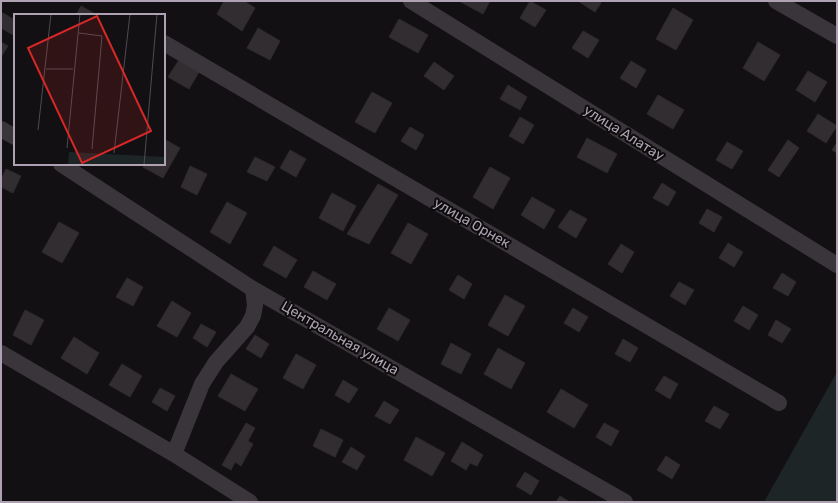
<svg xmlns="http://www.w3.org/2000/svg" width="838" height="503" font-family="Rubik,sans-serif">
<rect width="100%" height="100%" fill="#121012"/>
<path fill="#1e2526" d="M837 372V502H764Z"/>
<path fill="#312d31" stroke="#2d2a2e" d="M224 1H244L255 8 242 31 217 14Z
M459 1H490L483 14Z
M530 1 546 10 535 27 520 18Z
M578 1H599L601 3 595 12Z
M81 6 97 15H76Z
M673 8 693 20 676 50 656 39Z
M1 12 15 20V36L1 28Z
M399 19 428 35 418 53 389 37Z
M258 28 280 41 270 60 247 48Z
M583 31 599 40 588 58 572 48Z
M1 42 8 46 1 57Z
M758 42 780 55 764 81 743 68Z
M179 60 199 72 189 89 168 77Z
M631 61 646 70 636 88 620 78Z
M434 62 454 76 444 90 424 76Z
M808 71 827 82 815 102 796 90Z
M508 85 527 97 520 110 500 99Z
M372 92 392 103 375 133 355 122Z
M658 95 684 110 673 129 647 114Z
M818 114 837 126 826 143 807 131Z
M520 117 534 125 523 144 509 136Z
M410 127 424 135 416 150 401 141Z
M587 138 617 154 607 173 577 157Z
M164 139 180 148 163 178 143 167 145 164H164Z
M788 140 799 148 779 177 768 170Z
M727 142 743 151 732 169 716 160Z
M837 142V153L832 150Z
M290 150 306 159 296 177 280 168Z
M255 157 275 167 267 181 247 172Z
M190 166 207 174 197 195 181 187Z
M490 167 510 178 493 209 473 197Z
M6 169 21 176 13 193 1 187V179Z
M662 183 676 192 668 206 653 198Z
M378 184 398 195 369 244 347 234Z
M332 193 356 206 343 231 319 218Z
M532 197 555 210 544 229 521 215Z
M227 202 247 213 230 244 210 232Z
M707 209 722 217 714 232 699 223Z
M570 210 587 219 576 238 558 227Z
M59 222 79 233 62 263 42 252Z
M408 223 428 234 411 264 391 253Z
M728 243 743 252 734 267 719 258Z
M621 244 634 252 622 273 608 264Z
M274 246 297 260 286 278 263 265Z
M313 271 336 284 327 300 304 287Z
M782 273 796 282 788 296 773 288Z
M458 275 472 284 464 299 449 290Z
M127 278 143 287 133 306 116 297Z
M679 282 694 290 685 305 670 296Z
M505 295 525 306 508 336 488 325Z
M172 301 191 313 177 337 157 326Z
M743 306 758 315 749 330 734 321Z
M389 308 410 320 398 341 377 329Z
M573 308 588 317 579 332 564 323Z
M25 310 44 320 31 345 13 335Z
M776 320 791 329 782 343 768 335Z
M201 324 216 332 207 347 193 338Z
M255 335 269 344 261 358 246 349Z
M74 337 99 353 87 374 61 358Z
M623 339 638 348 630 362 615 354Z
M451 343 471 354 461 374 441 364Z
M498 348 525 363 511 389 484 374Z
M296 354 316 365 303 389 283 378Z
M122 364 142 376 130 397 109 385Z
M231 374 258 389 245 411 218 396Z
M664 376 678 384 670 399 655 390Z
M343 380 358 389 349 403 335 395Z
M160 388 175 396 167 411 152 402Z
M561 389 588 405 574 428 547 412Z
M384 401 399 410 390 424 375 416Z
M714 406 729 414 720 429 705 421Z
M246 423 255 428 248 441 253 444 241 466 235 462 231 470 222 465Z
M604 423 619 431 611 446 596 437Z
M321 429 343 440 335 457 313 446Z
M416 437 445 453 432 476 404 460Z
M462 442 483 455 477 466 470 463 466 470 451 461Z
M351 447 365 456 357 470 342 462Z
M666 456 680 465 672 479 657 470Z
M525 472 539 481 531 495 516 486Z
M560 496 570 502H556Z"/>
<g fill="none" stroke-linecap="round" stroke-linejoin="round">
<path stroke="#3a353b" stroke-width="16" d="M411 1 837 265
M776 1 837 36
M164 43 779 403
M1 129 15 137
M61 164 253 289 625 502
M1 353 174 454 250 502
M174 454 202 384 216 362 247 327 253 316 255 305 253 289"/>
</g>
<g text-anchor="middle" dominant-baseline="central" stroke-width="4" stroke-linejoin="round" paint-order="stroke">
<g font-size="14" fill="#ada1b2" stroke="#0c0b0c">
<text transform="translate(624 133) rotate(32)">улица Алатау</text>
<text transform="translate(472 223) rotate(30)">улица Орнек</text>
<text transform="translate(340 338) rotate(30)">Центральная улица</text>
</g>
</g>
<g transform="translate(14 14)">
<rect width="151" height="151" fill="#121012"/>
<path d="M55 138 151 143V151H54Z" fill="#1e2526"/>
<path fill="none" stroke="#504a52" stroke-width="1" d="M65 19 88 22 78 135M32 55H59M24 116 37 0M53 134 66 0M100 139 116 0M130 151 143 0"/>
<path fill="#d62828" fill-opacity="0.15" stroke="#d62828" stroke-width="2" d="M83 2 137 117 68 149 14 34Z"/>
<rect width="151" height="151" fill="none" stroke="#ada1b2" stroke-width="2"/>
</g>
<rect width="838" height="503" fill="none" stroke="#ada1b2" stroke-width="4"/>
</svg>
